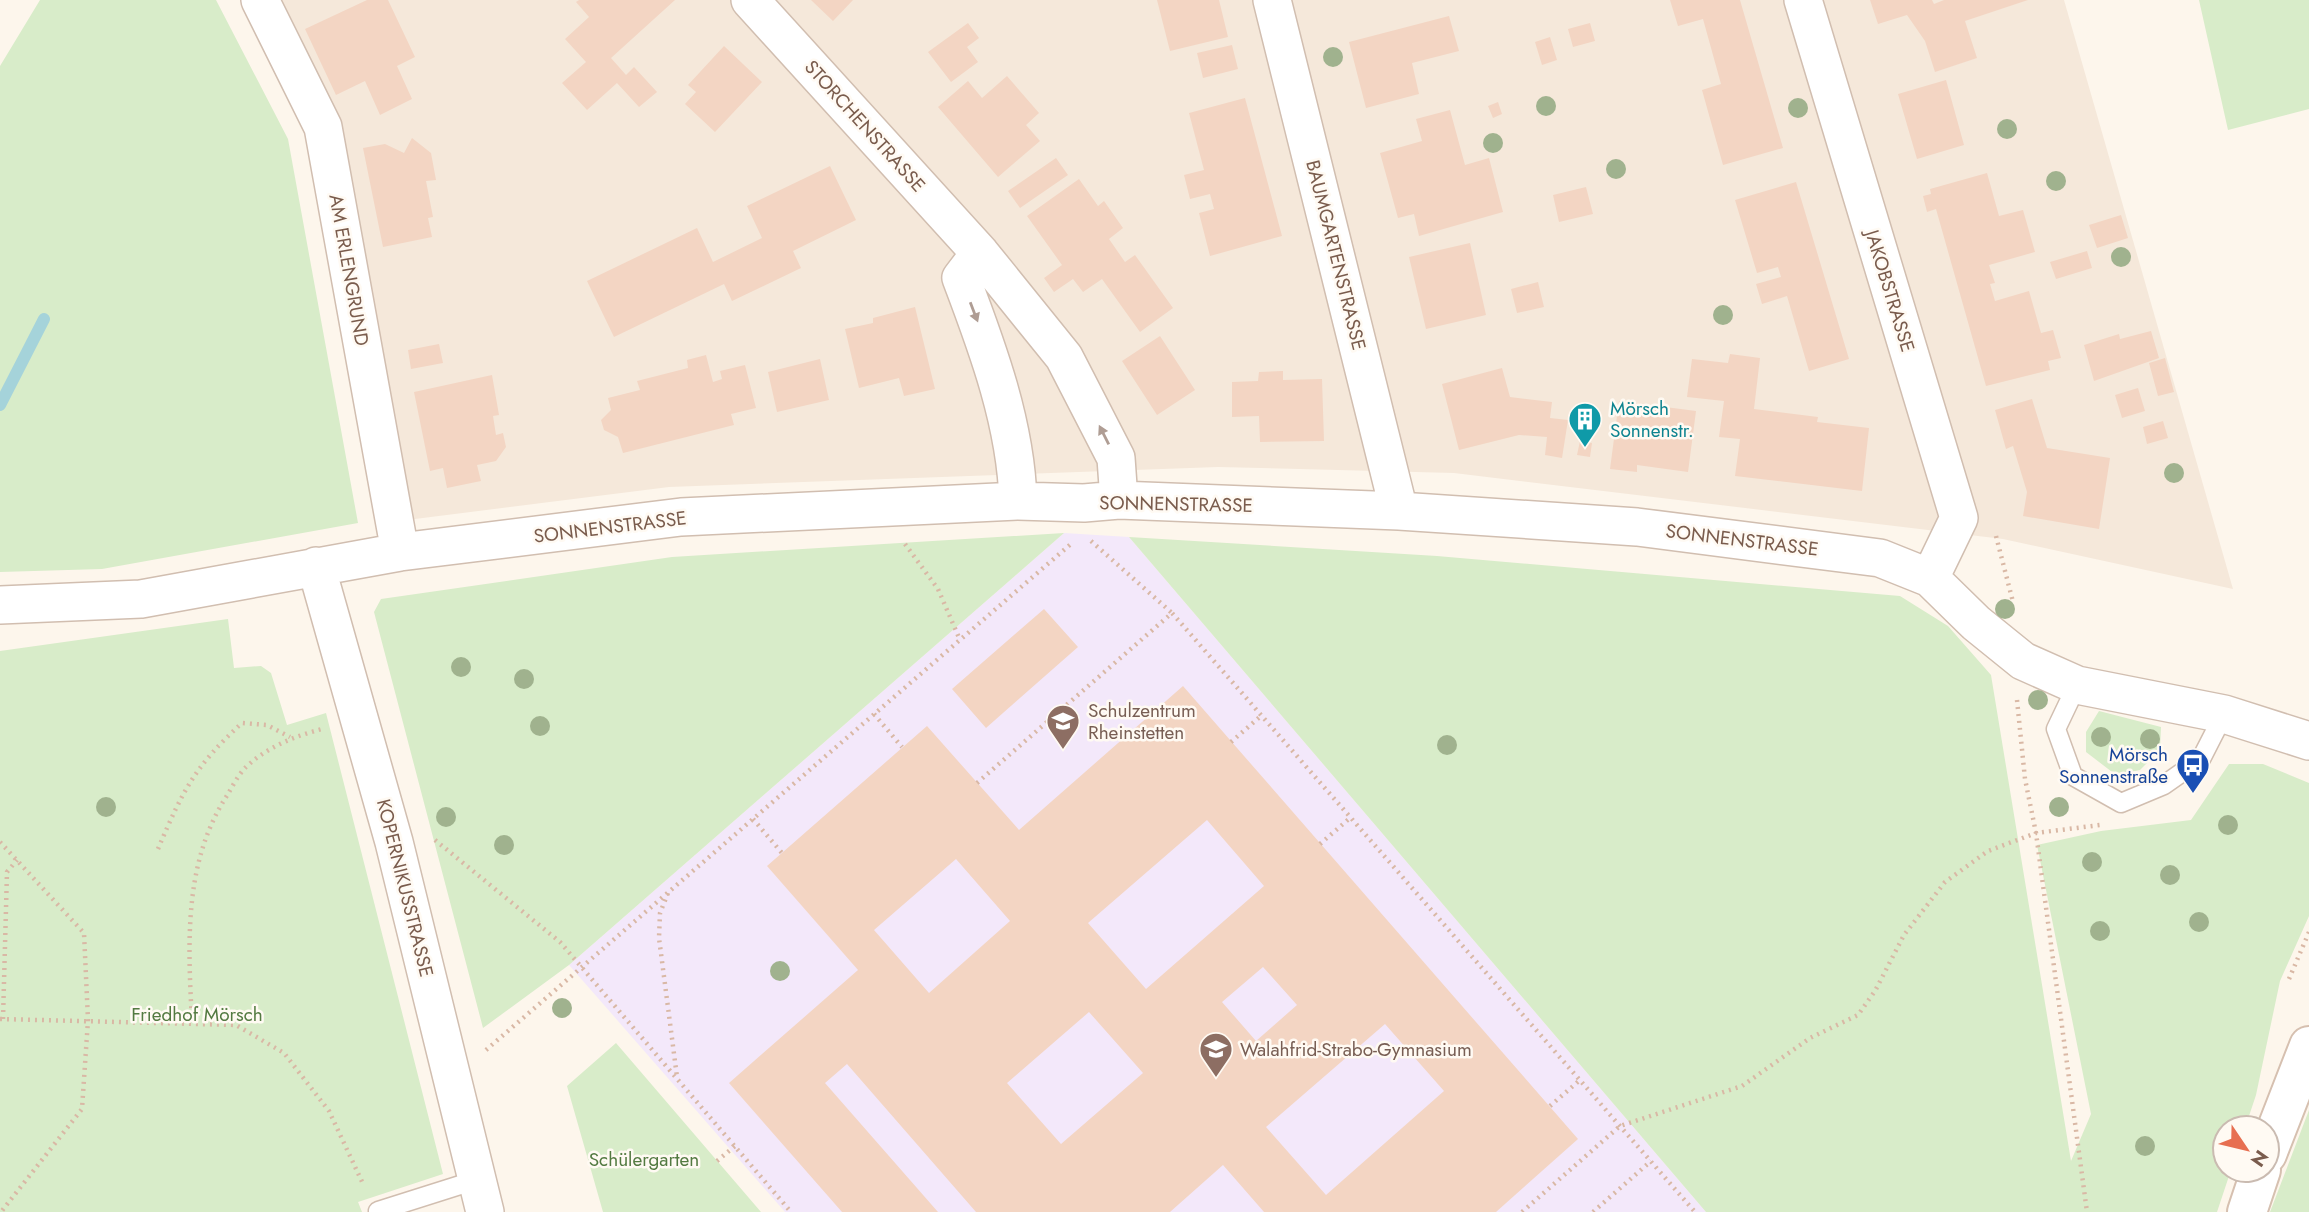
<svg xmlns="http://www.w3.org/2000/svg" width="2309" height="1212" font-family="Jost,sans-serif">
<rect width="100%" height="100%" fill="#fdf6ec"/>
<path fill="#f5e8da" d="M275 0H2064L2233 589 2003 539 1454 473 1218 467 669 487 407 520Z"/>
<path fill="#f3e8fa" d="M1064 533 1129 537 1706 1212H785L569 965Z"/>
<path fill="#d8ecc9" d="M40 0H216L288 139 358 523 102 569 0 572V66Z
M2199 0H2309V109L2228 130Z
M1064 533 569 965 483 1028 374 612 381 599 672 557Z
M1129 537 1437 556 1900 596 1948 626 1991 675 2071 1161 2091 1114 2037 845 2101 831 2191 820 2229 764H2263L2309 783V916L2280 981 2256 1095 2245 1128H2225V1170H2231L2217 1212H1706Z
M228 619 234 668 261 666 271 673 287 725 326 713 443 1174 358 1202 362 1212H0V651Z
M2099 711 2161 727 2160 750 2140 770 2116 775 2086 752V732Z
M616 1043 761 1212H603L567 1086Z
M2309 1110V1212H2270Z"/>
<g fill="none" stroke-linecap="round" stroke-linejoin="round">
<path stroke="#a5d3da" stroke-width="12" d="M0 405 44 319"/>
</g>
<path fill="#f3d5c3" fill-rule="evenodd" d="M367 0H388L415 57 397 66 412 99 380 115 365 81 336 95 305 29Z
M579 0H675L611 58 626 75 634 67 657 92 639 107 617 83 587 110 562 83 586 62 565 39 589 17 576 2Z
M811 0H853L833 21Z
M1157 0H1219L1228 37 1170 51Z
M1670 0H1740L1783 148 1723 165 1702 90 1721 84 1703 19 1678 26Z
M1870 0H1932L1934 4 1944 0H2028L1965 21 1977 58 1935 72 1925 41 1907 15 1878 24Z
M1449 16 1459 51 1412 63 1419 94 1366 108 1349 42Z
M968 23 979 38 967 47 978 62 951 82 928 52Z
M1590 23 1595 41 1573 47 1568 29Z
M1550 37 1557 60 1542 65 1535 42Z
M1232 45 1238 69 1203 78 1197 53Z
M724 46 762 82 715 132 685 104 696 92 688 85Z
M1007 76 1039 113 1026 125 1040 141 998 177 938 107 968 81 982 98Z
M1946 80 1964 145 1917 159 1898 94Z
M1245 98 1282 236 1210 256 1199 213 1214 209 1210 194 1190 199 1184 175 1204 170 1189 113Z
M1498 102 1502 114 1493 118 1488 106Z
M1450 110 1465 165 1489 158 1503 212 1419 236 1414 214 1398 218 1380 153 1422 141 1416 119Z
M412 138 431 153 436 180 426 181 433 217 428 218 432 237 383 247 363 148 385 144 404 153Z
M1056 158 1068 175 1020 208 1008 191Z
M830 166 856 220 793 251 801 268 732 301 724 284 614 337 587 281 697 228 713 262 762 238 747 206Z
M1987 173 1999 216 2023 210 2035 252 1989 265 1995 283 1990 284 1995 301 2029 291 2041 333 2053 330 2061 358 2048 361 2050 370 1986 386 1936 209 1927 212 1923 196 1931 194 1930 189Z
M1079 179 1098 206 1104 201 1123 228 1109 239 1125 262 1135 255 1173 308 1140 332 1102 279 1083 292 1073 279 1054 292 1044 278 1062 265 1027 216Z
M1796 182 1849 359 1809 371 1787 296 1762 304 1756 284 1781 277 1778 267 1757 273 1735 200Z
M1586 187 1593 214 1559 222 1553 195Z
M2121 215 2128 238 2097 248 2089 225Z
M1470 243 1486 315 1426 329 1409 257Z
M2087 251 2092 268 2056 279 2050 262Z
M1538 282 1544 307 1517 313 1511 289Z
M915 307 935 389 904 396 899 378 859 388 845 329 873 323V318Z
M2151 331 2159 358 2094 381 2084 345 2119 334 2120 339Z
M1160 336 1195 390 1157 415 1122 361Z
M439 344 443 363 411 369 408 350Z
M1730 354 1760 358 1754 409 1818 417 1817 422 1869 428 1862 491 1735 476 1740 439 1719 437 1724 401 1687 397 1692 359 1728 363Z
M706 355 713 382 722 379 720 371 745 365 756 408 731 414 734 425 623 453 618 437 604 430 601 420 611 410 608 398 640 390 637 381 688 368 687 360Z
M2165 358 2174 392 2158 396 2149 363Z
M820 359 829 400 777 412 768 372Z
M1502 368 1510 397 1552 402 1550 418 1568 420 1562 458 1545 455 1547 437 1519 435 1459 450 1442 384Z
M1283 371V380L1322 379 1324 441 1260 442 1259 416 1232 417V382L1258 381 1259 372Z
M492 375 499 415 493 416 496 435 503 433 506 447 496 461 477 465 481 481 447 488 443 468 430 471 414 392Z
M2138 388 2145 411 2122 418 2115 395Z
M2032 399 2047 448 2110 458 2099 529 2023 516 2027 492 2013 446 2006 449 1995 410Z
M1619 401 1696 411 1688 472 1637 465V472L1610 469Z
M2163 421 2168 438 2147 444 2143 427Z
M1580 441 1592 443 1590 457 1577 455Z
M1044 609 1078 647 986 728 952 689Z
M1183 686 1578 1139 1496 1212H1264L1223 1165 1170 1212H976L847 1064 825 1083 938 1212H842L729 1083 858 970 767 866 927 726 1019 830ZM1207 820 1264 886 1146 989 1088 923ZM956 859 1010 921 929 993 874 930ZM1263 967 1297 1005 1256 1041 1222 1002ZM1089 1012 1143 1073 1061 1144 1007 1083ZM1385 1024 1444 1091 1326 1195 1266 1127Z"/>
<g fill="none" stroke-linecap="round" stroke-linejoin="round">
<defs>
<path id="service" d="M2077 685 2056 729 2073 776 2121 803 2164 785 2201 759 2224 714
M378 1211 476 1180"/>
<path id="minor" d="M260 0 323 127 400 552
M750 0 980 253 1064 357 1116 458 1119 500
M1272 0 1399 511
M1803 0 1959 518 1930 578
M980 253 961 278C988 349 1016 425 1018 501
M316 566 394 842 485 1212
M0 605 141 599 400 552 681 517 1018 501 1084 503 1119 500 1399 511 1637 527 1880 558 1930 578 1976 623 2023 661 2077 685 2224 714 2309 741"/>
<path id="secondary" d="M2267 1154 2309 1046
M2247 1212 2261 1170"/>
</defs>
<use href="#service" stroke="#d1beb0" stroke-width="21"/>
<use href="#minor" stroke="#d1beb0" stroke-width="40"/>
<use href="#secondary" stroke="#d6c0b0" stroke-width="42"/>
<path stroke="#d9b8a5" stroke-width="4.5" stroke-dasharray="2 5" stroke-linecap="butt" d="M1996 536 2013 602
M1091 541 1172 613
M905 544 938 589 960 640
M2017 700 2025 779 2036 833 2087 1212
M874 714 902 747
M1231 742 1262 715
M977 783 1172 613 1695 1212
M753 819 782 853
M435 840 560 942 791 1212
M0 842 84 933 88 1020 82 1109 1 1212
M1320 844 1350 818
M158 849C183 790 195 766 242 723L267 725 290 737
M668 893 660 913 659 938 677 1077
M2289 979 2309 932
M0 1019 236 1025 284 1053 329 1111 364 1186
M3 1019 7 872 17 860
M192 1022C188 944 183 862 228 794 233 785 239 774 246 767 267 747 295 736 322 729
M486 1050 1072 543
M1550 1106 1580 1080
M717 1161 735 1146
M1522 1212 1620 1126 1742 1086 1810 1038 1858 1015 1875 991 1904 935 1945 882 1988 851 2036 833 2100 825
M1593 1212 1651 1161"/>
<use href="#service" stroke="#fff" stroke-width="18"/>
<use href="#minor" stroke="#fff" stroke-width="37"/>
<use href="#secondary" stroke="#fff" stroke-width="38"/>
</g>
<g fill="#a0b28e">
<circle cx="1333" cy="57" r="10"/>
<circle cx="1546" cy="106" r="10"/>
<circle cx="1798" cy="108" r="10"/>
<circle cx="2007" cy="129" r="10"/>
<circle cx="1493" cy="143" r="10"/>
<circle cx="1616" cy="169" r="10"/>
<circle cx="2056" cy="181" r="10"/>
<circle cx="2121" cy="257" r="10"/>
<circle cx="1723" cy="315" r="10"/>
<circle cx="2174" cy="473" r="10"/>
<circle cx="2005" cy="609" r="10"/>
<circle cx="461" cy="667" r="10"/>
<circle cx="524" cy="679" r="10"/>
<circle cx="2038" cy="700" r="10"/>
<circle cx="540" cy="726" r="10"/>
<circle cx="2101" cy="737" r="10"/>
<circle cx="2150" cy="739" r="10"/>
<circle cx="1447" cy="745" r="10"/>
<circle cx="106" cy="807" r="10"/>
<circle cx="2059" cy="807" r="10"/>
<circle cx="446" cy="817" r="10"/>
<circle cx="2228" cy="825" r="10"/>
<circle cx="504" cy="845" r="10"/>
<circle cx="2092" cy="862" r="10"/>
<circle cx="2170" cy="875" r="10"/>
<circle cx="2199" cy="922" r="10"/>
<circle cx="2100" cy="931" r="10"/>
<circle cx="780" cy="971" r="10"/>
<circle cx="562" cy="1008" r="10"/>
<circle cx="2145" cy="1146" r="10"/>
</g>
<defs><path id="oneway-solid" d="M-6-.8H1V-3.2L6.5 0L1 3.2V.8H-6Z" transform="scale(1.75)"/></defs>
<g fill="#af9d94">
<use href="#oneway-solid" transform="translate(974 312) rotate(69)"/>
<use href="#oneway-solid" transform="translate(1104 435) rotate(-117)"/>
</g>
<defs>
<symbol id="building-pin" viewBox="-11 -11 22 30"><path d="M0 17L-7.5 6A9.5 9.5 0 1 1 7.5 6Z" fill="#0f9aa8" stroke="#fffaf3"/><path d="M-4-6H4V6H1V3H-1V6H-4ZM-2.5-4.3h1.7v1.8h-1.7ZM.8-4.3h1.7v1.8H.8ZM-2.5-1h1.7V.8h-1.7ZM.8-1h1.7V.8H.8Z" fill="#fff"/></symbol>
<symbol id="school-pin" viewBox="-11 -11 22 30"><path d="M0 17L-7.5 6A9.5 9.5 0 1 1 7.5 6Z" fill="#8d6e63" stroke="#fffaf3"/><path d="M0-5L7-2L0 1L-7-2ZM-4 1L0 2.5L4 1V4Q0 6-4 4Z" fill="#fff"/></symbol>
<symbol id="bus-pin" viewBox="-11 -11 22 30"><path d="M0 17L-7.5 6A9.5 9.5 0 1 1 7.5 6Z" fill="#1a4fb4" stroke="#fffaf3"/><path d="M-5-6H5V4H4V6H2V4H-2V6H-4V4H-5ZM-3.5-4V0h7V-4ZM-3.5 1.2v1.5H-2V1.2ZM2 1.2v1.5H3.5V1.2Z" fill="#fff"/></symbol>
</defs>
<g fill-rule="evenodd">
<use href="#building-pin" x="1566" y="400" width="38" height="52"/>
<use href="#school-pin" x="1044" y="702" width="38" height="52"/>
<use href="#bus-pin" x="2174" y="746" width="38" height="52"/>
<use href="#school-pin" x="1197" y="1030" width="38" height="52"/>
</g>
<g text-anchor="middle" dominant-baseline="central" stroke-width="5" stroke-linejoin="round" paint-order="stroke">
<g font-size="19" fill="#7a5c4d" stroke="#fffaf3">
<text transform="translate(865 126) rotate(48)">STORCHENSTRASSE</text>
<text transform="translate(1336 255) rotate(76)">BAUMGARTENSTRASSE</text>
<text transform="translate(349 270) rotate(80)">AM ERLENGRUND</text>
<text transform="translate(1890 291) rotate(73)">JAKOBSTRASSE</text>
<text transform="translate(1176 504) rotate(1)">SONNENSTRASSE</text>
<text transform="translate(610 527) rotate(-7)">SONNENSTRASSE</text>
<text transform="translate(1742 540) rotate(7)">SONNENSTRASSE</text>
<text transform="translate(405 888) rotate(76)">KOPERNIKUSSTRASSE</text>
</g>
<g font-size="19" fill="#0d838f" stroke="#fffaf3" text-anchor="start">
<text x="1610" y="408">Mörsch<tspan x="1610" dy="22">Sonnenstr.</tspan></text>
</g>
<g font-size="19" fill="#785e54" stroke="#fffaf3" text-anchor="start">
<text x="1088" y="710">Schulzentrum<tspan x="1088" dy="22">Rheinstetten</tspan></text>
<text x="1240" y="1049">Walahfrid-Strabo-Gymnasium</text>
</g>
<g font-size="19" fill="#164399" stroke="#fffaf3" text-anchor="end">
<text x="2168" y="754">Mörsch<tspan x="2168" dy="22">Sonnenstraße</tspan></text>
</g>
<g font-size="19" fill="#537a41" stroke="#fffaf3">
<text x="197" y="1014">Friedhof Mörsch</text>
<text x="644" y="1159">Schülergarten</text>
</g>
</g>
<g transform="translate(2246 1149) rotate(125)"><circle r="33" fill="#fffaf3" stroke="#cabbb1" stroke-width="2"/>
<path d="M0-5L12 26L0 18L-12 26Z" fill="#e76f51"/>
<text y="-10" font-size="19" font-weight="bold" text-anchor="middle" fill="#7a5c4d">N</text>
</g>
</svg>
